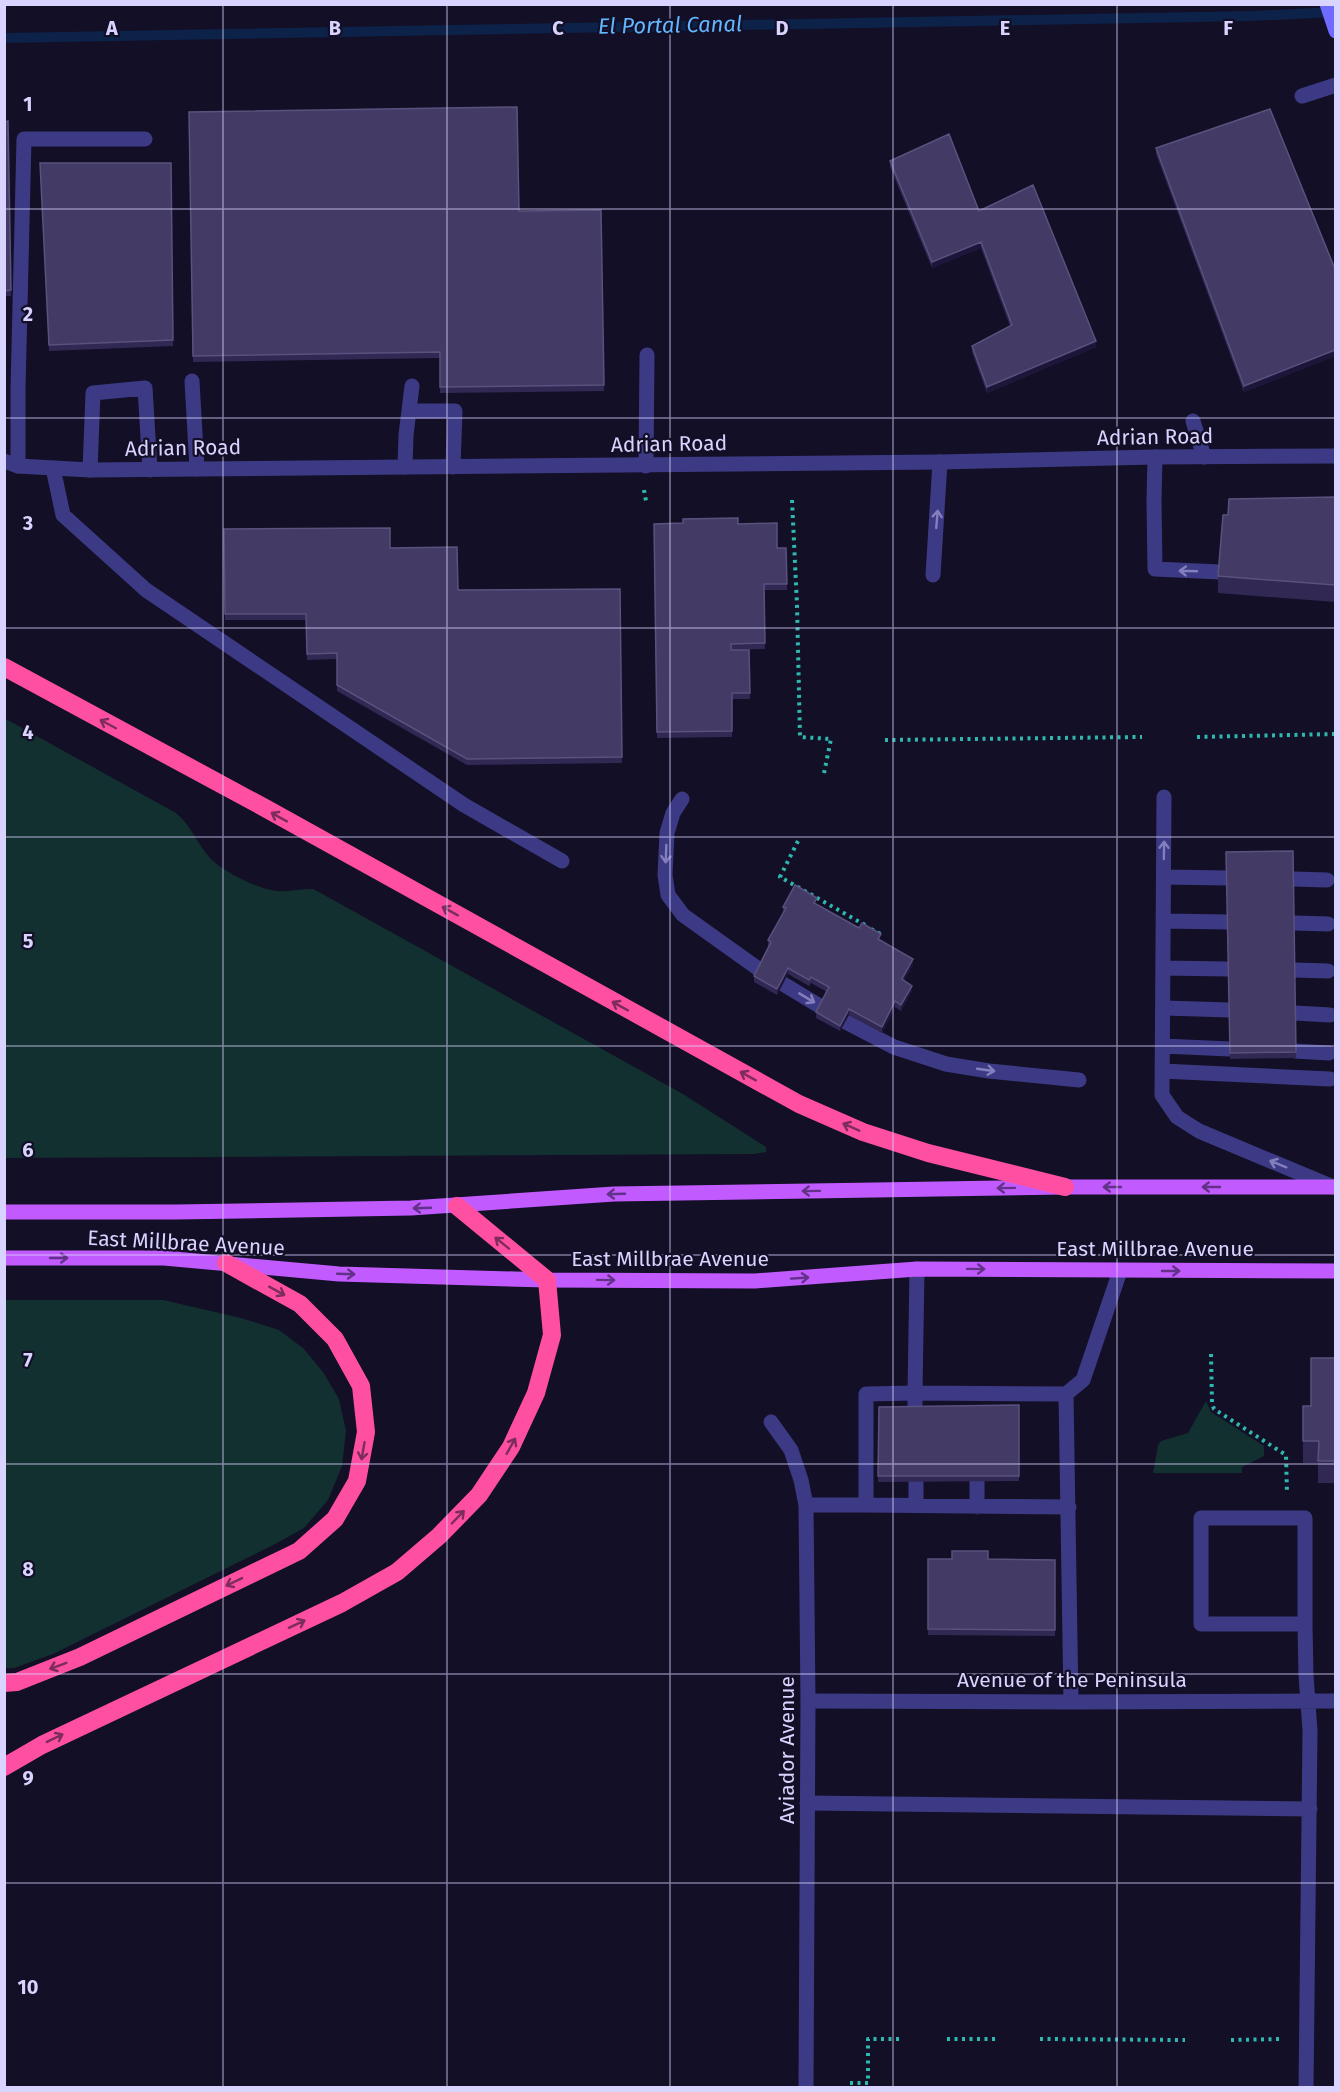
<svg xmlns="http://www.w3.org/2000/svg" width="1340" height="2092" font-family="'Fira Sans',sans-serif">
<rect width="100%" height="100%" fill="#130f26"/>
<path fill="#12302f" d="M4 718 176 813C191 825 197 844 210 858 222 871 258 889 276 891 288 892 301 889 313 889L317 891 683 1094 766 1147V1152L755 1154 5 1158Z
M5 1300H163L241 1318 279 1330 303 1348 323 1372 339 1399 346 1431 342 1466 328 1500 304 1528 277 1543 53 1654 14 1668H5Z
M1206 1401 1211 1412 1264 1446V1456L1242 1467V1473H1153L1158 1445 1161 1441 1188 1433Z"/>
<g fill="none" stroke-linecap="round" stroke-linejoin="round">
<path stroke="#0c2248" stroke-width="10" d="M4 38 1252 16 1335 12"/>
<path stroke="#2fb8b0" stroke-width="4" stroke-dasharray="3 4.5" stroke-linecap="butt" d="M644 490 646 501
M792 500 797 605 800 737 831 739 824 773
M1197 737 1336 734
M885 740 1142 737
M798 841 780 877 865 925
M871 929 884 936
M1211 1354 1212 1403 1214 1409 1286 1455 1287 1493
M947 2039H996
M1040 2039 1185 2040
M1231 2040 1282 2039
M850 2083H868V2039H901"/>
<path stroke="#3d3a85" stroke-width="15" d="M1302 96 1336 85
M192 381 197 469
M410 411H455L453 467
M1193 421 1204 457
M1155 457 1154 501 1155 569 1220 572
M18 466V389L24 139H145
M646 466 647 355
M405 467 406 435 412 386
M53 468 63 515 146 590 464 805 562 861
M90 470 93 393 145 388 150 470
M933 575 940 462
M1164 797 1162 1095 1177 1117 1199 1131 1333 1187
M682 799 673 813 667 833 665 875 668 895 683 915 760 970 846 1022 894 1047 946 1064 989 1071 1079 1080
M1164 877 1227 878
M1293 879 1327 880
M1164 921 1228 922
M1294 923 1328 924
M1163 968 1228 969
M1294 970 1328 971
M1164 1008 1230 1010
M1295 1013 1330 1015
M1163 1046 1230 1049
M1295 1051 1329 1053
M1162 1071 1330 1079
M917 1269 915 1393 866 1394V1505L1069 1507
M1066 1394 1071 1702
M915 1412V1393L1066 1394 1083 1380 1120 1271
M916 1482V1505
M806 1505H866
M977 1507V1482
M1201 1518H1305V1624H1201Z
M1305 1624 1306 1675 1310 1731 1306 2088
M808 1701 1071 1702 1336 1701
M807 1803 1310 1809"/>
<path stroke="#3d3a85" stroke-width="15" d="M4 461 18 466 90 470 940 462 1155 457 1336 456
M771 1422 791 1450 801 1480 806 1505 808 1701 806 2088"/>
<path stroke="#6f6bff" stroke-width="15" d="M1327 4 1336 31"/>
<path stroke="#c25bff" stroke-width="15" d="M4 1212H176L411 1208 614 1194 1065 1187H1336
M4 1258H164L339 1274 547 1280 755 1281 917 1269 1336 1271"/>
<path stroke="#ff4fa3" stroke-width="18" d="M4 667 265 808 799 1104 863 1132 928 1153 1065 1187
M4 1683 17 1682 80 1657 299 1551 335 1519 357 1481 366 1432 361 1386 335 1339 300 1304 226 1263
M4 1767 42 1745 342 1603 397 1572 439 1536 479 1495 511 1447 536 1393 552 1335 547 1280 457 1206"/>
</g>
<path fill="#312854" d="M189 112 519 211 601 210 604 391 440 393V358L193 362Z
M8 121 11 296H4V122Z
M1156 148 1335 269V356L1244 392 1156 154Z
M890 161 979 211 1096 347 987 393 972 352V346L1010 326 981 248 932 268 890 167Z
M40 163H171L173 346 49 351Z
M1335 497V602L1218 593V576L1228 515Z
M654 524H738L777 548H786L787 590H764L765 649 731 650 750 693V699H732V737L657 738Z
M224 529 390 548 458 590 620 589 622 763 467 765 337 691V659L307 660 306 620H225Z
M1293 851 1296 1058 1230 1059 1226 852Z
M817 904 881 940 913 965 904 980 912 991 901 1011 895 1007 882 1033 849 1015 840 1031 816 1018V1012L827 992 811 983 809 986 788 974 777 995 754 982V976L769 947 768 946V940L783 913V907Z
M1335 1358V1483H1318V1463H1303V1441L1311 1406Z
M1019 1405V1481L878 1482 879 1407Z
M928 1559 1055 1560V1636L928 1635Z"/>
<path fill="#1d163a" d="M981 242V248L932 268V262Z
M1096 341V347L987 393V387Z
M1335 350V356L1244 392V386Z
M913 959V965L902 985V979Z
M788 968V974L777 995V989Z
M912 986V991L901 1011V1005Z
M895 1001V1007L882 1033V1027Z
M849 1009V1015L840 1031V1026Z"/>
<path fill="#433a66" stroke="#5a527e" stroke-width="1.5" d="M517 107 519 211 601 210 604 385 440 387V352L193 356 189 112Z
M1270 109 1335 269V350L1244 386 1156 148Z
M8 121 11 290 4 291V122Z
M949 134 979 211 1033 185 1096 341 987 387 972 346 1012 325 981 242 932 262 890 161Z
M40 163H171L173 340 49 345Z
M1335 497V585L1218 576 1223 515H1228L1229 499Z
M738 518V524L777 523V548H786L787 584H764L765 643 731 644V650H749L750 693H732V731L657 732 654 524 683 523V519Z
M390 528V548L457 547 458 590 620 589 622 757 467 759 337 685V653L307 654 306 614H225L224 529Z
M1293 851 1296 1052 1230 1053 1226 852Z
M795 885 817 898 814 903 859 928 862 923 881 934 878 939 913 959 902 979 912 986 901 1005 895 1001 882 1027 849 1009 840 1026 816 1012 829 987 811 977 809 980 788 968 777 989 754 976 771 942 768 940 786 908 783 907Z
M1311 1358H1335V1461H1318L1319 1441H1303V1406H1311Z
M1019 1405V1476H878L879 1407Z
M952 1551H988V1559L1055 1560V1630L928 1629V1559H952Z"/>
<defs><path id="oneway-shaft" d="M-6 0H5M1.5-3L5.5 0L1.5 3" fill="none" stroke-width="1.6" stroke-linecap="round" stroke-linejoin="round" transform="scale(1.5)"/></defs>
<g stroke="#837fbc">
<use href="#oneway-shaft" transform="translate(937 519) rotate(-85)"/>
<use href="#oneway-shaft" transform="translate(1188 571) rotate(-178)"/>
<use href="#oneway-shaft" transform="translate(1164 850) rotate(-89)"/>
<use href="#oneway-shaft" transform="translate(666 854) rotate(92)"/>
<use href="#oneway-shaft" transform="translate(807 998) rotate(31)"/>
<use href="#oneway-shaft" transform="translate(986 1070) rotate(8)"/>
<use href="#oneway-shaft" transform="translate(1278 1164) rotate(-158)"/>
</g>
<g stroke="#7d2c5e">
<use href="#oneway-shaft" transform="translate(108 724) rotate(-152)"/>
<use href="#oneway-shaft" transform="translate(279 817) rotate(-151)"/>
<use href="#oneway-shaft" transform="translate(450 911) rotate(-151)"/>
<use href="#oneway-shaft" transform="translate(620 1006) rotate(-151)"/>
<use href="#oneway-shaft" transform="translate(748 1076) rotate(-151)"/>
<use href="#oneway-shaft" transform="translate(851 1127) rotate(-156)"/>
<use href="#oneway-shaft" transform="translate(502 1243) rotate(-141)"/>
<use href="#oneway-shaft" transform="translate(277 1291) rotate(29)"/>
<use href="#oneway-shaft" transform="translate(511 1446) rotate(-61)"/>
<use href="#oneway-shaft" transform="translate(363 1451) rotate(100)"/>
<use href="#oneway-shaft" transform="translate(458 1517) rotate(-46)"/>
<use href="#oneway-shaft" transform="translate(234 1582) rotate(154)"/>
<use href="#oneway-shaft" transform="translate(297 1624) rotate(-25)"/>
<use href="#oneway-shaft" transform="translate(58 1666) rotate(159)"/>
<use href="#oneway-shaft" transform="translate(55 1738) rotate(-26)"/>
</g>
<g stroke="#623188">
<use href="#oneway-shaft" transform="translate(1112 1187) rotate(180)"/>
<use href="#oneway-shaft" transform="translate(1211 1187) rotate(-180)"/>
<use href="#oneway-shaft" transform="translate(1006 1188) rotate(179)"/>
<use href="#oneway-shaft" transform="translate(811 1191) rotate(179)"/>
<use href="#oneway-shaft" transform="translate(616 1194) rotate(178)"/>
<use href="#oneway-shaft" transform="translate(422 1208) rotate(178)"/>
<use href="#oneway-shaft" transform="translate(59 1258)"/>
<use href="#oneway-shaft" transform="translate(976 1269) rotate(1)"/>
<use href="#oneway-shaft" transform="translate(1171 1271)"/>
<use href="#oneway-shaft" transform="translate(346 1274) rotate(2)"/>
<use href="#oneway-shaft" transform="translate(800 1278) rotate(-4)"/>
<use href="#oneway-shaft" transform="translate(606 1280) rotate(1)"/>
</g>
<path fill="none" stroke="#d9d4ff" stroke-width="1.5" stroke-opacity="0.55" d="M223 4V2088M447 4V2088M670 4V2088M893 4V2088M1117 4V2088M4 209H1336M4 418H1336M4 628H1336M4 837H1336M4 1046H1336M4 1255H1336M4 1464H1336M4 1674H1336M4 1883H1336"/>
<g text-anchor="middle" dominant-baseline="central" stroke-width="4.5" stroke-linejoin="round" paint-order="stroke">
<g font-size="21" fill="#d9d4ff" stroke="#130f26">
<text transform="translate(1155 437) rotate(-1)">Adrian Road</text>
<text transform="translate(669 444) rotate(-1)">Adrian Road</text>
<text transform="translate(183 448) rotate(-1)">Adrian Road</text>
<text transform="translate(186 1243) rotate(3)">East Millbrae Avenue</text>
<text x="1155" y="1249">East Millbrae Avenue</text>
<text x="670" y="1259">East Millbrae Avenue</text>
<text x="1072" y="1680">Avenue of the Peninsula</text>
<text transform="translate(787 1750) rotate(-90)">Aviador Avenue</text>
</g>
<g font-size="22" font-style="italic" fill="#62b6ff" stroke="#130f26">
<text transform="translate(670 25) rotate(-1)">El Portal Canal</text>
</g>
</g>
<g font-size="20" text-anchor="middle" font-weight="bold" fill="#d9d4ff" stroke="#130f26" stroke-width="4.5" stroke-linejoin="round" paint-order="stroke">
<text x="112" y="35">A</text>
<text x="335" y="35">B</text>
<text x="558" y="35">C</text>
<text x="782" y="35">D</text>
<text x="1005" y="35">E</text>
<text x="1228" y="35">F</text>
<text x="28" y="111">1</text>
<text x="28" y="321">2</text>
<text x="28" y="530">3</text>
<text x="28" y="739">4</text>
<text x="28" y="948">5</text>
<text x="28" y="1157">6</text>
<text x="28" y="1367">7</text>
<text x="28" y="1576">8</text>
<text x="28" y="1785">9</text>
<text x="28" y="1994">10</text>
</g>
<rect width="1340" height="2092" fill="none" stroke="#d9d4ff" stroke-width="12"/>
</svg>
